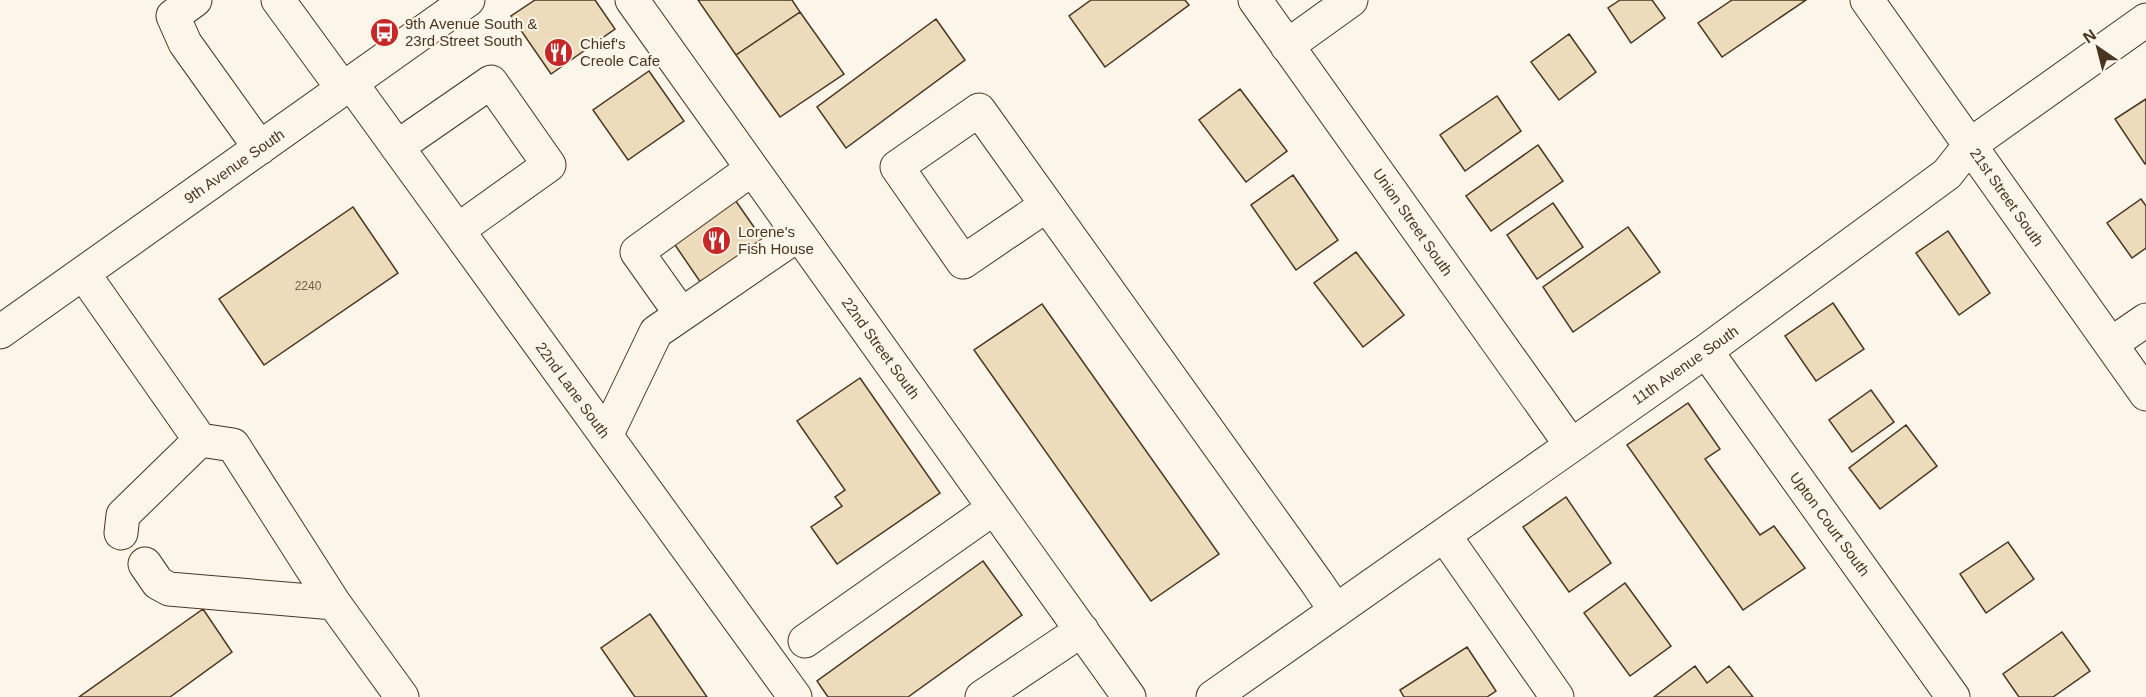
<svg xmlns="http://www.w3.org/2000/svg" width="2146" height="697" font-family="Arial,sans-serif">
<rect width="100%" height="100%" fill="#fbf6e9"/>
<path fill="#ecdcbc" stroke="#4a3520" stroke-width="1.5" d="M535 0H595L615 29 551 74 511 16Z
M698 0H792L800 12 736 55Z
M1091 0H1185L1189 5 1105 67 1069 16Z
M1620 0H1652L1665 18 1631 43 1608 8Z
M1732 0H1806L1722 57 1698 23Z
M800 12 844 74 780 117 736 55Z
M936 19 965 60 846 148 817 107Z
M1569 34 1596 72 1559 100 1531 62Z
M649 71 684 121 628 160 593 110Z
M1240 89 1287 151 1246 182 1199 120Z
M1497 96 1521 131 1465 171 1440 135Z
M2146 99V164H2145L2115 119Z
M1538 145 1563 181 1491 231 1466 196Z
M1293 175 1338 240 1296 270 1251 205Z
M733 197 763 240 701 283 671 239Z
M2141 199 2146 206V248L2132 258 2107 223Z
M1553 203 1583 247 1537 279 1507 235Z
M353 207 398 273 264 365 219 299Z
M1628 227 1660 272 1573 332 1543 287Z
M1948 231 1990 293 1959 315 1916 253Z
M1356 252 1404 315 1363 347 1314 283Z
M1833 303 1864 349 1816 381 1785 336Z
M1042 304 1219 554 1151 601 974 350Z
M860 378 940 493 837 564 811 527 842 506 835 497 845 490 797 421Z
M1871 390 1894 422 1852 452 1829 420Z
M1688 403 1720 449 1705 459 1760 535 1774 526 1805 568 1743 610 1627 445Z
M1906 425 1937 466 1880 509 1849 468Z
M1566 497 1611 563 1569 592 1523 527Z
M2008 542 2034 579 1986 613 1960 574Z
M983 561 1022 615 908 697H828L817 681Z
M1625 583 1671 646 1630 676 1584 613Z
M203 609 232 652 170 697H79Z
M650 614 707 697H635L601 648Z
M2062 632 2090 671 2053 697H2019L2003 674Z
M1467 647 1496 691 1487 697H1404L1400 690Z
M1695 666 1707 683 1729 666 1753 697H1654Z"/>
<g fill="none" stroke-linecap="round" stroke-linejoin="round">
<defs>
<path id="minor" d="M195 0 173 16 185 43 260 148
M278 0 343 89
M632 0 1129 697
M1255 0 1571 445
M1867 0 2146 394
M1287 46 1351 0
M351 83 795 697
M397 147 491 82 549 165 458 230
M1047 205 963 262 897 167 979 110 1317 583 1336 611
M83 273 200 440 123 515 121 533
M681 314 637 252 752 169
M0 332 468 0
M2111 344 2146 320
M1706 351 1953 697
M606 436 656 332 799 234
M200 440 233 445 334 603
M1444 535 1557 697
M145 564 158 583 169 589 334 603 402 697
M805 641 994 508
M982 697 1082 630
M1213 697 1706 351 1947 174 1970 145 2146 20"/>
</defs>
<use href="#minor" stroke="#4a3520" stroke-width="35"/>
<use href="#minor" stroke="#fbf6e9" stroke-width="33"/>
</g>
<defs>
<symbol id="bus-disc" viewBox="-11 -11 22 22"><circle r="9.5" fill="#c62828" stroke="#fbf6e9"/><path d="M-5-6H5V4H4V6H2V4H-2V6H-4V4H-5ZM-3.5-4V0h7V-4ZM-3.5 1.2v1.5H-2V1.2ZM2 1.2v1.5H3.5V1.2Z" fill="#fff"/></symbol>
<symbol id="restaurant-disc" viewBox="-11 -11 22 22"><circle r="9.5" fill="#c62828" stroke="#fbf6e9"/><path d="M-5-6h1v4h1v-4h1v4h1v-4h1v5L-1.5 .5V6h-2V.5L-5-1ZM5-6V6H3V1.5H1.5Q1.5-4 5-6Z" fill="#fff"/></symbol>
</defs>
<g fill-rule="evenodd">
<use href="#bus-disc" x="368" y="16" width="33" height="33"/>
<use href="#restaurant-disc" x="542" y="36" width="33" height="33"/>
<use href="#restaurant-disc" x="700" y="224" width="33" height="33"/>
</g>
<g text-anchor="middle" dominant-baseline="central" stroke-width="4.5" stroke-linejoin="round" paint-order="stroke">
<g font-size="12" fill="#725f47">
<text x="308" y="286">2240</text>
</g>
<g font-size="15" fill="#4a3520" stroke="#fbf6e9" text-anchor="start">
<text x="405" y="23">9th Avenue South &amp;<tspan x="405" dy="17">23rd Street South</tspan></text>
<text x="580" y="43">Chief's<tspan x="580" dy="17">Creole Cafe</tspan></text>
<text x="738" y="231">Lorene's<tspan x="738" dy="17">Fish House</tspan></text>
</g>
<g font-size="15" fill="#4a3520" stroke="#fbf6e9">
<text transform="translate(234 166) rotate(-35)">9th Avenue South</text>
<text transform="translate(2007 197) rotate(55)">21st Street South</text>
<text transform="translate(1413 222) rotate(55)">Union Street South</text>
<text transform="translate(881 348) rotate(54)">22nd Street South</text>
<text transform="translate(1685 365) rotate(-35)">11th Avenue South</text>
<text transform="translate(573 390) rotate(54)">22nd Lane South</text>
<text transform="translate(1830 524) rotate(54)">Upton Court South</text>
</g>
</g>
<g transform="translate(2098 48) rotate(325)" stroke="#fbf6e9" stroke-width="4.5" paint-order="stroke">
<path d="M0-4.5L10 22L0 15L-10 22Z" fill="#4a3520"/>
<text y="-9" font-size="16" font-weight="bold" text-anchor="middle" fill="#4a3520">N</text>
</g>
</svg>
